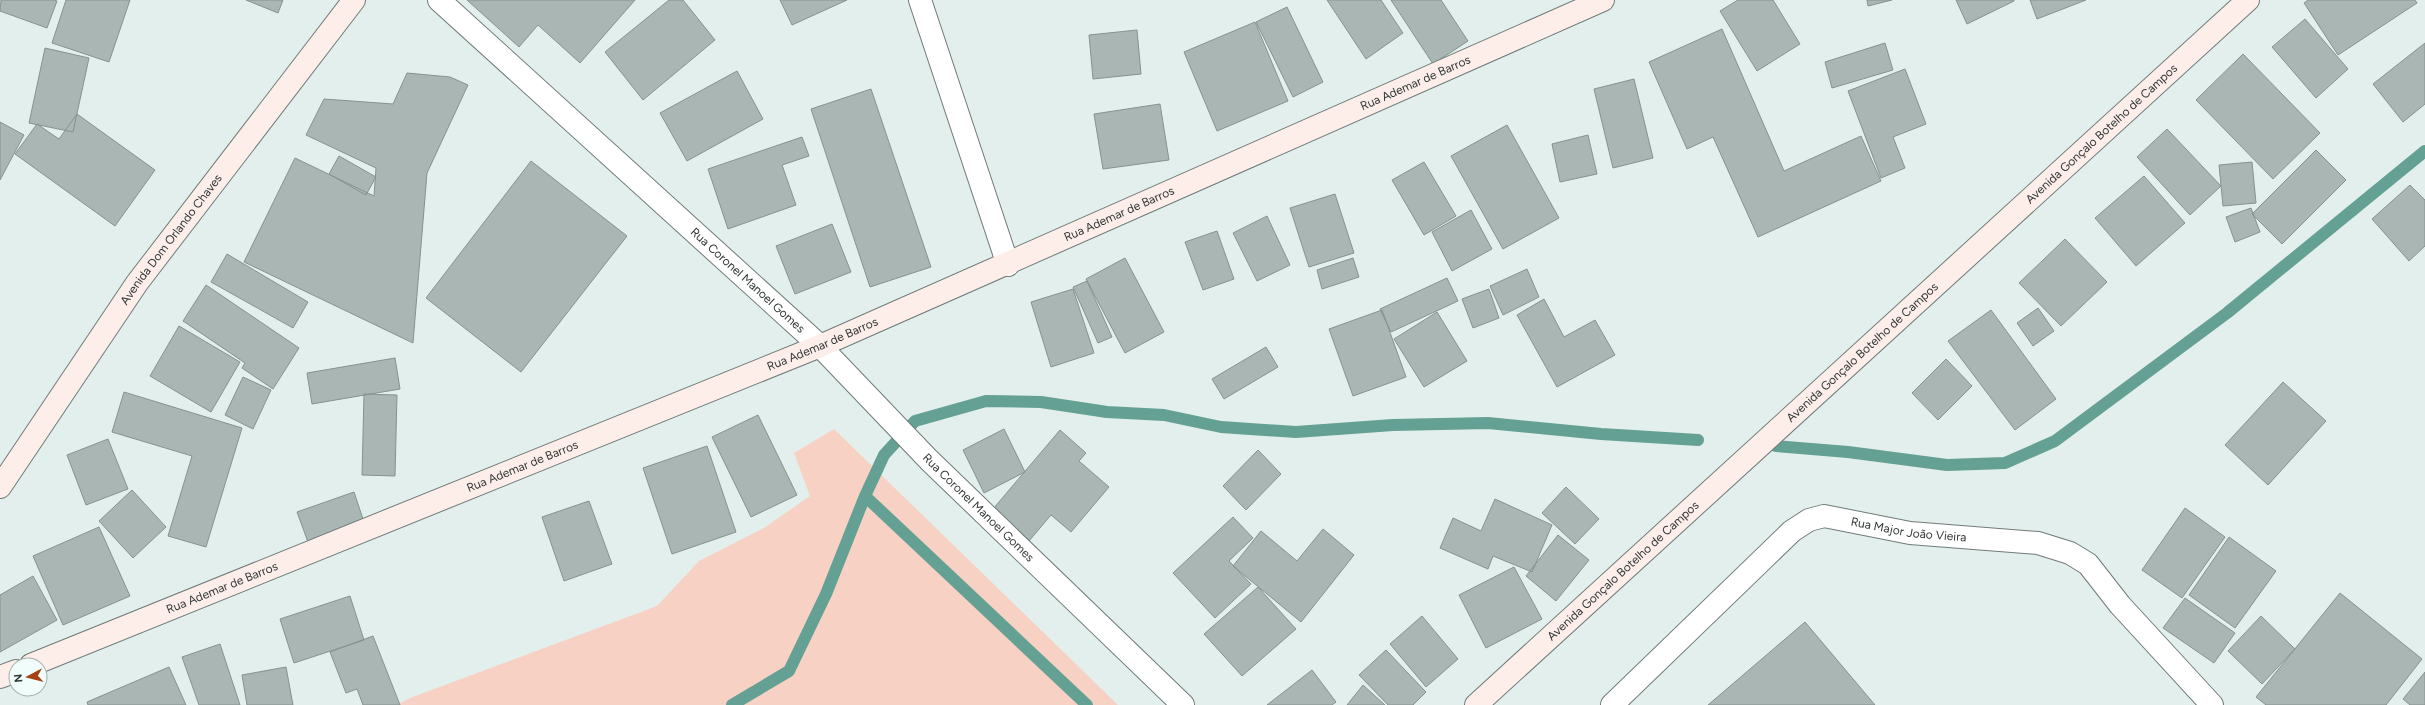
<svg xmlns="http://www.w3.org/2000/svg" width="2425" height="705" font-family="Figtree,sans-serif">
<rect width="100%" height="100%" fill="#e3efec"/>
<path fill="#f7d2c4" d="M834 429 1118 705H397L410 698 657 606 699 561 764 528 810 496 794 453Z"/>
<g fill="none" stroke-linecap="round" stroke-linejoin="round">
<path stroke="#64a094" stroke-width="12" d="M1776 446 1848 452 1947 465 2005 463 2055 441 2227 313 2425 151
M865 496 1087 705
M732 705 789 671 826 594 865 496 884 455 915 421 986 401 1041 402 1107 412 1164 415 1221 427 1296 432 1393 425 1488 423 1601 434 1698 440"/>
</g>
<path fill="#aab6b4" stroke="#86928f" d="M1 0H54L57 1 47 28 0 11Z
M66 0H130L109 62 52 43Z
M246 0H283L278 13Z
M467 0H635L580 63 538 25 519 47Z
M669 0H683L715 40 643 100 605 52Z
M780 0H847L792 25Z
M1327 0H1381L1403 33 1366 59Z
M1391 0H1441L1468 41 1433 64Z
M1738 0H1773L1800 44 1757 71 1720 11Z
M1867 0H1892L1868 6Z
M1956 0H2014V1L1967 24Z
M2030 0H2086L2037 19Z
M2308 0H2415L2417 3 2338 55 2304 3Z
M1287 7 1323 82 1293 97 1256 22Z
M2305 19 2348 69 2316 98 2272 47Z
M1255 22 1288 101 1217 131 1184 52Z
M1722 29 1784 171 1861 136 1881 181 1758 237 1713 137 1687 149 1649 62Z
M1137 30 1141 74 1093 79 1089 35Z
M1885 43 1893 70 1832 88 1825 62Z
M2425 43V104L2403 122 2373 84Z
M45 48 89 58 73 132 29 123Z
M2243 54 2320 133 2273 179 2196 100Z
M1905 69 1926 124 1893 137 1905 168 1881 178 1848 91Z
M737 71 763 119 687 161 660 113Z
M407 73 450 77 468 85 427 173 413 343 244 262 295 158 374 196 376 168 306 135 324 99 393 104Z
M1634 79 1653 158 1613 168 1594 89Z
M871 89 931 267 870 287 811 109Z
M1160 104 1169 160 1103 169 1094 114Z
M77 114 155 170 115 226 15 154 37 124 59 139Z
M0 122 24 135 0 180Z
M1507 125 1559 218 1503 249 1451 156Z
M2167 129 2221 186 2190 215 2137 157Z
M1588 135 1597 174 1560 182 1552 144Z
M802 137 809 156 782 165 796 205 728 229 708 169Z
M2316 150 2346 180 2282 244 2252 214Z
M339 156 376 177 366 195 329 174Z
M531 161 627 236 521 372 426 298Z
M1424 162 1456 216 1424 235 1392 180Z
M2252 162 2256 203 2223 206 2219 165Z
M2144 176 2185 223 2136 266 2095 218Z
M2410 185 2425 200V246L2409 261 2372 219Z
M1335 194 1354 253 1309 267 1290 208Z
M2251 208 2260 232 2235 242 2226 217Z
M1471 210 1492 249 1452 271 1432 232Z
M1267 216 1290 265 1257 281 1233 233Z
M832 224 851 272 795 294 776 246Z
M1217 231 1234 279 1203 290 1185 242Z
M2065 239 2107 282 2061 326 2019 283Z
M227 254 308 302 293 328 211 282Z
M1125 258 1164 332 1125 353 1086 279Z
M1353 258 1359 277 1322 289 1317 270Z
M1527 269 1539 297 1503 315 1490 286Z
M1447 278 1458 301 1391 332 1380 309Z
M1087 281 1112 337 1098 343 1073 287Z
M206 285 299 348 273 389 242 368 245 363 183 321Z
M1073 289 1094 353 1051 367 1031 302Z
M1489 289 1499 318 1473 328 1462 299Z
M1544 299 1564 337 1595 320 1615 355 1557 387 1517 315Z
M2038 308 2054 331 2033 346 2017 323Z
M1382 310 1406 377 1353 396 1329 329Z
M1991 310 2056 399 2015 430 1948 341Z
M1437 312 1467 361 1424 387 1394 339Z
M179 326 240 362 211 412 150 376Z
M1266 347 1278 367 1224 399 1212 379Z
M395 358 400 389 312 404 307 373Z
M1946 359 1972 386 1938 420 1912 393Z
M243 377 271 390 253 429 225 415Z
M2283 382 2326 421 2268 485 2225 445Z
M124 392 242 428 206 547 168 536 192 456 112 432Z
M364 394 397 395 395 476 362 475Z
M758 415 797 495 751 517 712 437Z
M1004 429 1025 472 984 493 963 450Z
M1060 430 1086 453 1079 461 1109 487 1071 532 1051 515 1029 541 993 509Z
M108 439 128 489 86 505 67 455Z
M707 446 736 532 672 554 643 468Z
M1258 450 1281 474 1246 510 1223 486Z
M1566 487 1599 519 1575 544 1542 513Z
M132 490 166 527 133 558 99 521Z
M354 492 364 522 308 542 297 512Z
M1495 499 1552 525 1532 572 1493 556 1488 569 1440 548 1453 518 1481 531Z
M589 501 612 564 564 581 542 517Z
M2185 508 2225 537 2182 598 2142 570Z
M1233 517 1253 538 1229 561 1251 584 1215 618 1173 573Z
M99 527 130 596 63 625 33 556Z
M1323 529 1354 555 1301 622 1233 566 1261 531 1297 561Z
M1558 535 1589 560 1556 601 1526 576Z
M2229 537 2276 571 2235 628 2189 595Z
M1514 567 1542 619 1486 648 1459 595Z
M33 576 57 620 0 652V595Z
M1258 587 1296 629 1242 676 1204 634Z
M2340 593 2422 659 2386 705H2266L2256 697Z
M350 596 364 640 294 663 280 619Z
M2185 598 2235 633 2214 663 2163 628Z
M1422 616 1458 659 1426 687 1390 644Z
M2261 616 2295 649 2262 684 2228 651Z
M1805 622 1875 705H1708Z
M373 636 400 705H363L357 689 346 693 330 652Z
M220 644 240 705H199L182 657Z
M1386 650 1426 692 1413 705H1388L1359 675Z
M169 667 186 705H88L87 702Z
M286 667 293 705H247L242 675Z
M1312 670 1336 702 1332 705H1267Z
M2425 672V705H2410L2403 699Z
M1363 685 1385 705H1347Z"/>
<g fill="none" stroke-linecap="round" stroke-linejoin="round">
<defs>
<path id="lane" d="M920 0 1008 265"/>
<g id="street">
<path id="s1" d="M439 0 820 346 929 460 1183 705"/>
<path id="s2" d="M1612 705 1792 531 1809 520 1824 516 1910 533 2038 543 2070 553 2088 564 2120 605 2212 705"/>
</g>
<g id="secondary">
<path id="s3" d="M0 487 137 283 354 0"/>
<path id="s4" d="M31 665 820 346 1603 0"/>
<path d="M0 677 16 671"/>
<path id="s5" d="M1476 705 2248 0"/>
</g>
</defs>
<use href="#lane" stroke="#707b79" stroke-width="24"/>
<use href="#street" stroke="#707b79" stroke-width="24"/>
<use href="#secondary" stroke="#707b79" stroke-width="24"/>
<use href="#lane" stroke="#fff" stroke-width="22"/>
<use href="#street" stroke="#fff" stroke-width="22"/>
<use href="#secondary" stroke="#fdeee9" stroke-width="22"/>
</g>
<g text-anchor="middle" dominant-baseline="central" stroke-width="4" stroke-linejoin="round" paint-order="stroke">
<g font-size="12" fill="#323736" stroke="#f0fdfa">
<text stroke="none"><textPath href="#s4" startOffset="1502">Rua Ademar de Barros</textPath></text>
<text stroke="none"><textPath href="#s5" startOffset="847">Avenida Gonçalo Botelho de Campos</textPath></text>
<text stroke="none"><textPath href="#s4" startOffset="1178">Rua Ademar de Barros</textPath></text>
<text stroke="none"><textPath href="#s3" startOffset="301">Avenida Dom Orlando Chaves</textPath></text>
<text stroke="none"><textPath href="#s1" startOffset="417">Rua Coronel Manoel Gomes</textPath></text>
<text stroke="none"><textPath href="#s4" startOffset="854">Rua Ademar de Barros</textPath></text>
<text stroke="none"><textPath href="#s5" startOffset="523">Avenida Gonçalo Botelho de Campos</textPath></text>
<text stroke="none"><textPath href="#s4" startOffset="530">Rua Ademar de Barros</textPath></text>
<text stroke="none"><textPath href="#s1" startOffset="741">Rua Coronel Manoel Gomes</textPath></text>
<text stroke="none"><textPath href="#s2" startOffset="372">Rua Major João Vieira</textPath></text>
<text stroke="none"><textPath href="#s5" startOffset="199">Avenida Gonçalo Botelho de Campos</textPath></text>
<text stroke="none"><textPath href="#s4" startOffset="206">Rua Ademar de Barros</textPath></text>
</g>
</g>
<g transform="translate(28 677) rotate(263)"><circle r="19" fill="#f0fdfa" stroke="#a4aeac"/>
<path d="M0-3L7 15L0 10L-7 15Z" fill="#a74215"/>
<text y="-6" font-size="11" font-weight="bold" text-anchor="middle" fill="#323736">N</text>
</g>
</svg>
